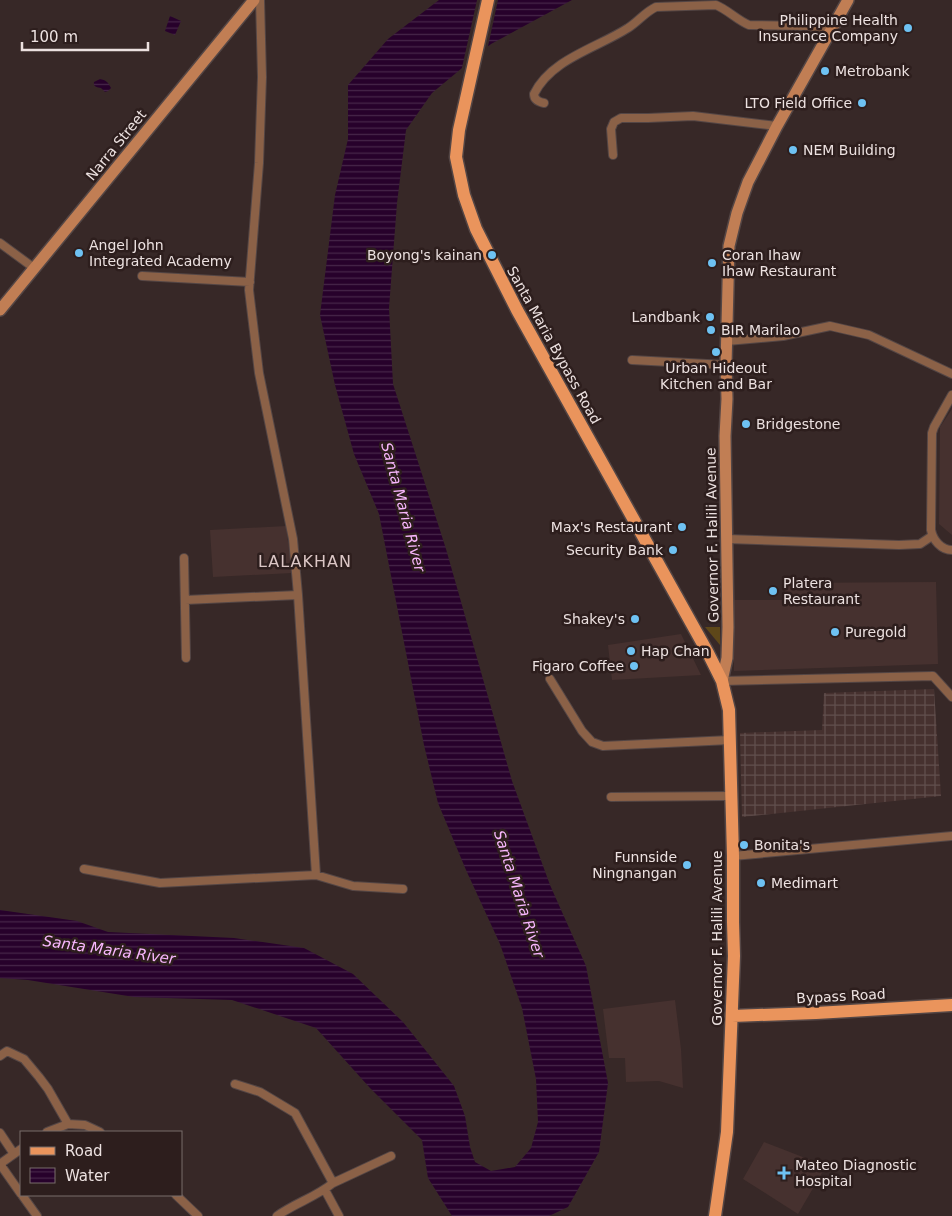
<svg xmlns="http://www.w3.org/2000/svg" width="952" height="1216" font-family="'DejaVu Sans',sans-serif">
<defs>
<pattern id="industrial-grid" width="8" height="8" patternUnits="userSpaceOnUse" patternTransform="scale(1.25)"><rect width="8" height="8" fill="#46312f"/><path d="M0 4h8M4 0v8" fill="none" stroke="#614f4d"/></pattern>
<pattern id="grass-tufts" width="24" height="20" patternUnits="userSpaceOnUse" patternTransform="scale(1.25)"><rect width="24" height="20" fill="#5e4719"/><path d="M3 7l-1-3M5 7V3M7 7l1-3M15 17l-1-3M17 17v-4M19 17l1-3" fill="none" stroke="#75613a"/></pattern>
<pattern id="water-rules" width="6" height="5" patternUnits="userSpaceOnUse" patternTransform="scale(1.25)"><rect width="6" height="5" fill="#27012b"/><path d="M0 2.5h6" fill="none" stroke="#462649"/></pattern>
</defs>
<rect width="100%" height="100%" fill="#372827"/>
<path fill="#46312f" d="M952 409V535L939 524 940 427Z
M286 526 292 573 213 577 210 530Z
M936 582 938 664 734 671V600H784L785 583Z
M681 634 701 675 612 680 608 645Z
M675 1000 681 1049 683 1088 659 1081 626 1082 625 1058H609L603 1009Z
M764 1142 826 1166 798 1214 743 1179Z"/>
<path fill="url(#industrial-grid)" d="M934 689 941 796 742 817 740 733 822 730 824 693Z"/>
<path fill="url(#grass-tufts)" d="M705 627H720V645Z"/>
<path fill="url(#water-rules)" d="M439 0H572L491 44 432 93 406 130 397 203 389 308 393 384 446 549 512 781 550 885 586 966 608 1083 599 1152 568 1207 549 1216H452L428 1178 422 1140 370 1088 316 1028 232 1000 134 997 28 980 0 978V910L77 921 108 932 234 938 304 948 353 974 403 1022 454 1086 465 1116 470 1147 475 1162 491 1171 515 1167 531 1148 538 1122 536 1079 522 1008 500 944 466 870 438 803 424 745 379 514 354 454 335 385 320 315 335 195 348 139V85L388 39Z
M170 16 181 21 175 35 165 31Z
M100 79C106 80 108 82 111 88L108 91 105 92 101 88C97 87 93 87 94 82Z"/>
<path fill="#372827" d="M477 0H498L487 51 461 72Z"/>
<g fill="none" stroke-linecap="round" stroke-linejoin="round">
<defs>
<path id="minor" d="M260 0 262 77 259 163 249 290 259 373 293 539 298 595 316 875
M544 103C539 102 534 100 534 94 551 59 597 48 628 28 638 22 645 12 656 7L716 5C728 10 737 20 749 25L808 26 831 29
M613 155 611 129 614 122 621 118H648L693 116 777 126
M0 243 34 268
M142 276 250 282
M727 341 783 336 830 326 869 335 952 374
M632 360 726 365
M952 395 934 427 932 433 931 530C933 540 941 550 952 550
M727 539 899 545 920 544 932 536
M184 558 186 658
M185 600 298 595
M550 679 582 731 592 742 603 746 730 740
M722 681 933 676 952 697
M611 797 731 796
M733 856 952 836
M84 869 160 883 316 875 353 886 403 889
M0 1056 7 1051 24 1059 39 1077 48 1089 68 1124
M235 1084 260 1092 295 1113 333 1183
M47 1132 68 1124 85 1125 100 1132
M0 1133 14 1154
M0 1164 21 1194
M0 1164 21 1149
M325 1190 339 1216
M22 1195 37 1216
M176 1195 198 1216
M277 1216C295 1203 316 1197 333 1183L391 1156"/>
<path id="secondary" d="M0 310 254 0
M722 681 727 658 728 627 725 436 727 399 726 365 729 246 737 213 748 182 777 126 848 0"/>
<path id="primary" d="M488 0 459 130 456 157 464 195 476 229 517 310 708 653 722 681 729 710 733 856V922L734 956 727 1132 715 1216
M732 1016 816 1013 952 1005"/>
</defs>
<use href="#minor" stroke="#544645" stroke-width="10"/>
<use href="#secondary" stroke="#544645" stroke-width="14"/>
<use href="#primary" stroke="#544645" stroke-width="15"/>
<use href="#minor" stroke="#8b6147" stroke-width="8"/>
<use href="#secondary" stroke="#c17e54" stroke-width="11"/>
<use href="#primary" stroke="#ea945c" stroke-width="12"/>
</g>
<g fill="#6ec2f3" stroke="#2d1e1d" stroke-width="2">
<circle cx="908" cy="28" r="5"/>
<circle cx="825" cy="71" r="5"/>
<circle cx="862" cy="103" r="5"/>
<circle cx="793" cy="150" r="5"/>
<circle cx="79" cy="253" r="5"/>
<circle cx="492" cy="255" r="5"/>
<circle cx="712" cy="263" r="5"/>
<circle cx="710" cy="317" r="5"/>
<circle cx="711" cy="330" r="5"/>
<circle cx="716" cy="352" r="5"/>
<circle cx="746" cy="424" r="5"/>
<circle cx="682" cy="527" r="5"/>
<circle cx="673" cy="550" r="5"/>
<circle cx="773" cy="591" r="5"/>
<circle cx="635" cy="619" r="5"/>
<circle cx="835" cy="632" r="5"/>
<circle cx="631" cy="651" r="5"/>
<circle cx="634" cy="666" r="5"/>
<circle cx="744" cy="845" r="5"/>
<circle cx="687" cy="865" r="5"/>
<circle cx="761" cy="883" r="5"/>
<path d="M781.5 1165.5h5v5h5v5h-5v5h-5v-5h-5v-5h5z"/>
</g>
<g text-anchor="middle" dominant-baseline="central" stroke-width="5" stroke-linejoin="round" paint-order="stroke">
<g font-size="14" fill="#ece1e0" stroke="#2d1e1d" text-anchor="start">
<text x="898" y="20" text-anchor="end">Philippine Health<tspan x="898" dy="16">Insurance Company</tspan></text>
<text x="835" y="71">Metrobank</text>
<text x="852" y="103" text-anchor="end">LTO Field Office</text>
<text x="803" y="150">NEM Building</text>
<text x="89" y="245">Angel John<tspan x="89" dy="16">Integrated Academy</tspan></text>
<text x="482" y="255" text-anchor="end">Boyong's kainan</text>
<text x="722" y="255">Coran Ihaw<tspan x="722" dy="16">Ihaw Restaurant</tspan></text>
<text x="700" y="317" text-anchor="end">Landbank</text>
<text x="721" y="330">BIR Marilao</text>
<text x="716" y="368" text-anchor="middle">Urban Hideout<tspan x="716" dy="16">Kitchen and Bar</tspan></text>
<text x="756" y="424">Bridgestone</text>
<text x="672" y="527" text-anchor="end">Max's Restaurant</text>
<text x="663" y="550" text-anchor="end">Security Bank</text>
<text x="783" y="583">Platera<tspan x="783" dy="16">Restaurant</tspan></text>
<text x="625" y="619" text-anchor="end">Shakey's</text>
<text x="845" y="632">Puregold</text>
<text x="641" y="651">Hap Chan</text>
<text x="624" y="666" text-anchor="end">Figaro Coffee</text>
<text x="754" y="845">Bonita's</text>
<text x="677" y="857" text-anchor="end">Funnside<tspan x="677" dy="16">Ningnangan</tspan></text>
<text x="771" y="883">Medimart</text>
<text x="795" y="1165">Mateo Diagnostic<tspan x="795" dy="16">Hospital</tspan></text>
</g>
<g font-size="14" fill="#ece1e0" stroke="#2d1e1d">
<text transform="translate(116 145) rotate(-51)">Narra Street</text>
<text transform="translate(554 345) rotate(61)">Santa Maria Bypass Road</text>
<text transform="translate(712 535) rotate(-91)">Governor F. Halili Avenue</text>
<text transform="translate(717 938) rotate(-90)">Governor F. Halili Avenue</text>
<text transform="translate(841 996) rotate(-3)">Bypass Road</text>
</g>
<g font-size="15" font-style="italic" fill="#f8b6fd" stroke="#2d1e1d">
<text transform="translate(403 507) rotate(75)">Santa Maria River</text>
<text transform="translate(519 894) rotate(72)">Santa Maria River</text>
<text transform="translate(109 950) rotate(8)">Santa Maria River</text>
</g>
<g font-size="16" letter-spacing="1" fill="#dbc6c5" stroke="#2d1e1d">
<text x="305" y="561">LALAKHAN</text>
</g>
</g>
<rect x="20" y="1131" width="162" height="65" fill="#2d1e1d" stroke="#796c6b"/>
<rect x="30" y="1147" width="25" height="8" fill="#ea945c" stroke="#796c6b"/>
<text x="65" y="1156" font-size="15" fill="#ece1e0">Road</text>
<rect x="30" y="1168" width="25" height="15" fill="url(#water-rules)" stroke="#796c6b"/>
<text x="65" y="1181" font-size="15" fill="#ece1e0">Water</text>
<path d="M22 42v8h126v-8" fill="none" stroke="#ece1e0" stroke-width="2.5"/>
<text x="30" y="42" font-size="15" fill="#ece1e0" stroke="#2d1e1d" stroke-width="4" paint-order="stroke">100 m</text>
</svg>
